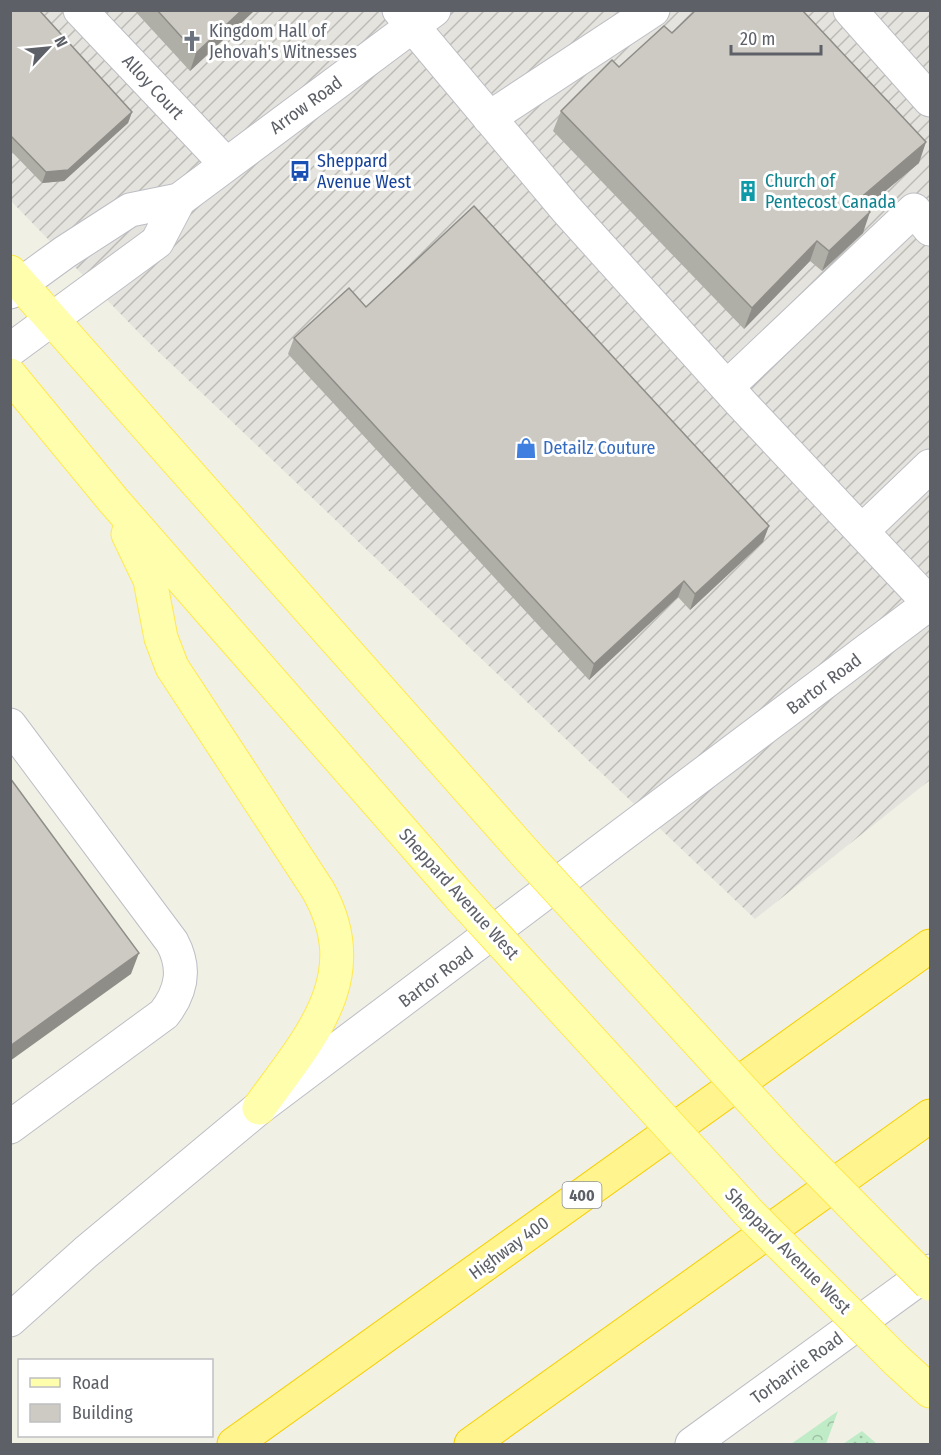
<svg xmlns="http://www.w3.org/2000/svg" width="941" height="1455" font-family="'Fira Sans Condensed',sans-serif">
<defs>
<pattern id="industrial-furrows" width="10" height="10" patternUnits="userSpaceOnUse" patternTransform="scale(1.5)"><rect width="10" height="10" fill="#e4e3dd"/><path d="M-1 1l2-2M0 10L10 0M9 11l2-2" fill="none" stroke="#bcbbb7"/></pattern>
<pattern id="grass-dots" width="8" height="8" patternUnits="userSpaceOnUse" patternTransform="scale(1.5)"><rect width="8" height="8" fill="#bfebc6"/><path d="M2 2h.1M6 6h.1" fill="none" stroke="#9ec2a5" stroke-width="1.8" stroke-linecap="round"/></pattern>
<pattern id="forest-crowns" width="20" height="18" patternUnits="userSpaceOnUse" patternTransform="scale(1.5)"><rect width="20" height="18" fill="#bfebc6"/><path d="M2 6a3 3 0 1 1 6 0M12 15a3 3 0 1 1 6 0" fill="none" stroke="#9ec2a5"/></pattern>
</defs>
<rect width="100%" height="100%" fill="#f1f0e5"/>
<path fill="url(#industrial-furrows)" d="M11 11H930V780L755 919 143 337 11 201Z"/>
<path fill="url(#grass-dots)" d="M862 1431 877 1444H843Z"/>
<path fill="url(#forest-crowns)" d="M838 1411 826 1444H791Z"/>
<g fill="none" stroke-linecap="round" stroke-linejoin="round">
<defs>
<path id="minor" d="M80 10 226 164
M399 10 566 209 741 403 930 604
M850 10 930 100
M489 118 653 10
M10 292 65 252 130 210 179 200
M10 350 157 242 179 200 434 10
M727 387 914 210 930 229
M862 531 930 466
M10 725 172 942C186 968 182 991 164 1014L10 1127
M10 1320 86 1252 259 1108 930 603
M692 1444 930 1271"/>
<path id="major" d="M10 272 524 852
M10 375 113 500 461 898
M128 534 150 580 161 638 172 667 318 890C368 978 308 1039 259 1108
M896 1360 930 1391"/>
<path id="highway" d="M234 1444 930 946
M471 1444 930 1116"/>
</defs>
<use href="#minor" stroke="#bdbec5" stroke-width="35"/>
<use href="#major" stroke="#ffe950" stroke-width="35"/>
<use href="#highway" stroke="#f6cf00" stroke-width="35"/>
<use href="#minor" stroke="#fff" stroke-width="33"/>
<use href="#major" stroke="#fffeac" stroke-width="33"/>
<use href="#highway" stroke="#fff48e" stroke-width="33"/>
<defs>
<path id="major-bridge" d="M524 852 790 1142 930 1284
M461 898 749 1213 896 1360"/>
</defs>
<use href="#major-bridge" stroke="#ffe950" stroke-width="35" stroke-linecap="butt"/>
<use href="#major-bridge" stroke="#fffeac" stroke-width="33"/>
</g>
<path fill="#afaea7" d="M10 10 132 112 128 123 64 181 42 183 10 150Z
M134 10H255L190 71Z
M672 33 919 163 865 207 863 233 822 271 810 261 744 329 553 131 561 111 619 67Z
M366 307 763 542 690 610 678 597 589 680 288 354 294 338Z"/>
<path fill="#8f8d88" d="M242 10H255L190 71 196 53Z
M132 112 128 123 64 181 42 183 46 172Z
M926 142 919 163 851 220 858 200Z
M870 212 863 233 822 271 829 251Z
M817 241 810 261 744 329 752 308Z
M769 526 763 542 690 610 695 594Z
M684 581 678 597 589 680 594 664Z
M139 953 131 974 10 1061V1046Z"/>
<path fill="#cccac2" stroke="#8f8d88" stroke-width="1.5" d="M10 10H39L132 112 68 170 46 172 10 135Z
M157 10H242L196 53Z
M696 10H802L926 142 858 200 870 212 829 251 817 241 752 308 561 111 612 60 619 67 664 26 672 33Z
M474 206 769 526 695 594 684 581 594 664 294 338 349 288 366 307Z
M10 778 139 953 10 1046Z"/>
<defs>
<symbol id="church-bare" viewBox="-9 -9 18 18"><path d="M-1.2-6h2.4v3.5h3.3v2.4h-3.3V6h-2.4V-.1h-3.3v-2.4h3.3Z" fill="#6b7280" stroke="#fff" stroke-width="2.5" paint-order="stroke"/></symbol>
<symbol id="bus-bare" viewBox="-9 -9 18 18"><path d="M-5-6H5V4H4V6H2V4H-2V6H-4V4H-5ZM-3.5-4V0h7V-4ZM-3.5 1.2v1.5H-2V1.2ZM2 1.2v1.5H3.5V1.2Z" fill="#1a4fb4" stroke="#fff" stroke-width="2.5" paint-order="stroke"/></symbol>
<symbol id="building-bare" viewBox="-9 -9 18 18"><path d="M-4-6H4V6H1V3H-1V6H-4ZM-2.5-4.3h1.7v1.8h-1.7ZM.8-4.3h1.7v1.8H.8ZM-2.5-1h1.7V.8h-1.7ZM.8-1h1.7V.8H.8Z" fill="#0f9aa8" stroke="#fff" stroke-width="2.5" paint-order="stroke"/></symbol>
<symbol id="shop-bare" viewBox="-9 -9 18 18"><path d="M-5-2.5h2.3a2.7 3.5 0 0 1 5.4 0H5L5.5 6h-11ZM-1.5-2.5h3a1.5 2.3 0 0 0-3 0Z" fill="#3f7fe0" stroke="#fff" stroke-width="2.5" paint-order="stroke"/></symbol>
</defs>
<g fill-rule="evenodd">
<use href="#church-bare" x="177" y="26" width="30" height="30"/>
<use href="#bus-bare" x="285" y="156" width="30" height="30"/>
<use href="#building-bare" x="733" y="176" width="30" height="30"/>
<use href="#shop-bare" x="511" y="433" width="30" height="30"/>
</g>
<g text-anchor="middle" dominant-baseline="central" stroke-width="6" stroke-linejoin="round" paint-order="stroke">
<rect fill="#fff" stroke="#8e9095" stroke-width="1.5" x="562.5" y="1182" width="39" height="26" rx="4.5"/>
<g font-size="16" font-weight="bold" fill="#5d6067">
<text x="582" y="1195">400</text>
</g>
<g font-size="18" fill="#5b616d" stroke="#fff" text-anchor="start">
<text x="209" y="31">Kingdom Hall of<tspan x="209" dy="21">Jehovah's Witnesses</tspan></text>
</g>
<g font-size="18" fill="#5d6067" stroke="#fff">
<text transform="translate(153 87) rotate(47)">Alloy Court</text>
<text transform="translate(306 105) rotate(-36)">Arrow Road</text>
<text transform="translate(824 684) rotate(-37)">Bartor Road</text>
<text transform="translate(459 894) rotate(48)">Sheppard Avenue West</text>
<text transform="translate(436 977) rotate(-37)">Bartor Road</text>
<text transform="translate(509 1248) rotate(-36)">Highway 400</text>
<text transform="translate(788 1251) rotate(45)">Sheppard Avenue West</text>
<text transform="translate(797 1368) rotate(-36)">Torbarrie Road</text>
</g>
<g font-size="18" fill="#164399" stroke="#fff" text-anchor="start">
<text x="317" y="161">Sheppard<tspan x="317" dy="21">Avenue West</tspan></text>
</g>
<g font-size="18" fill="#0d838f" stroke="#fff" text-anchor="start">
<text x="765" y="181">Church of<tspan x="765" dy="21">Pentecost Canada</tspan></text>
</g>
<g font-size="18" fill="#366cbe" stroke="#fff" text-anchor="start">
<text x="543" y="448">Detailz Couture</text>
</g>
</g>
<rect width="941" height="1455" fill="none" stroke="#5d6067" stroke-width="24"/>
<rect x="18" y="1359" width="195" height="78" fill="#ffffff" stroke="#bebfc2" stroke-width="1.5"/>
<rect x="30" y="1378" width="30" height="9" fill="#fffeac" stroke="#bebfc2" stroke-width="1.5"/>
<text x="72" y="1389" font-size="18" fill="#5d6067">Road</text>
<rect x="30" y="1404" width="30" height="18" fill="#cccac2" stroke="#bebfc2" stroke-width="1.5"/>
<text x="72" y="1419" font-size="18" fill="#5d6067">Building</text>
<g transform="translate(48 48) rotate(64)" stroke="#ffffff" stroke-width="4.5" paint-order="stroke">
<path d="M0-4.5L10 22L0 15L-10 22Z" fill="#5d6067"/>
<text y="-9" font-size="16" font-weight="bold" text-anchor="middle" fill="#5d6067">N</text>
</g>
<path d="M731 45v9h90v-9" fill="none" stroke="#5d6067" stroke-width="3"/>
<text x="740" y="45" font-size="18" fill="#5d6067" stroke="#ffffff" stroke-width="4.5" paint-order="stroke">20 m</text>
</svg>
